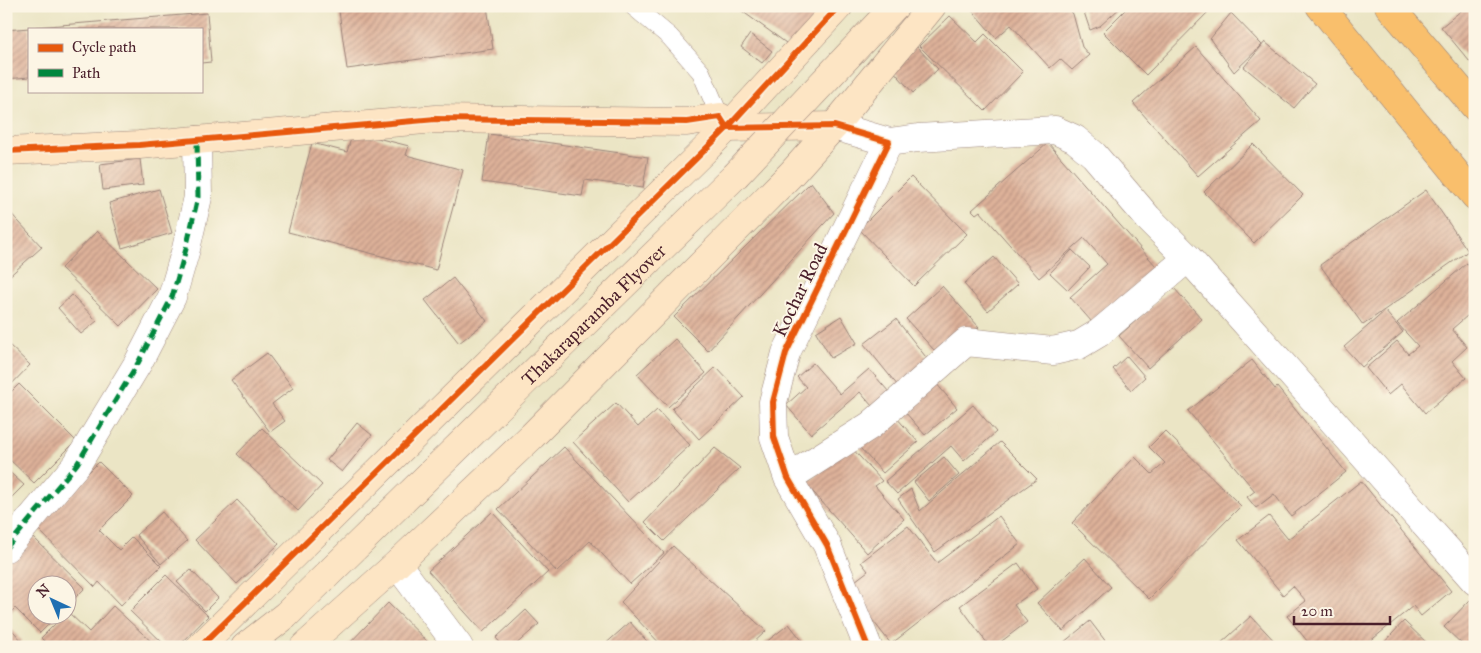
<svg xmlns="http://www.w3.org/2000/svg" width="1481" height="653" font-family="'IM FELL Great Primer',serif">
<defs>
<pattern id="building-hatch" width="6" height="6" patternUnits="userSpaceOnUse" patternTransform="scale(1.25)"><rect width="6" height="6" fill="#deb29a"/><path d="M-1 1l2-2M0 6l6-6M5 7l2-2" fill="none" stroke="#b6907e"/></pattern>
</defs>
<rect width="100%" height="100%" fill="#fcf5e5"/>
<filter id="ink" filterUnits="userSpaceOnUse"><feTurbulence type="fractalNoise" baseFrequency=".02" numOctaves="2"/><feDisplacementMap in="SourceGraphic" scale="10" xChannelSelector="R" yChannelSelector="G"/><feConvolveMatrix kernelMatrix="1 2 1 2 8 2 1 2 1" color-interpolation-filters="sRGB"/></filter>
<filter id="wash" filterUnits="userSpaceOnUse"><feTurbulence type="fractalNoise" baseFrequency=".0096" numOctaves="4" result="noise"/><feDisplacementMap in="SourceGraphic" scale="20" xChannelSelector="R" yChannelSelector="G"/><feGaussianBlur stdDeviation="1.12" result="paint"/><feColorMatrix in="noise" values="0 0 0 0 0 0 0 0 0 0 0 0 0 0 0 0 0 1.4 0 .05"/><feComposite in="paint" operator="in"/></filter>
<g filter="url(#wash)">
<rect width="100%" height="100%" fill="#ebe5c5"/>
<g id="blocks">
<path fill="url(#building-hatch)" d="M376 6H487L493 49 347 69 339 11Z
M735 6H823L793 48Z
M968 6H1067L1073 14 1082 47 1089 55 1072 70 1060 59 1050 68 1011 25 996 38Z
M1082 6H1122L1100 26 1090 30Z
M1129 6H1214L1146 75 1103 32Z
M1467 6H1475V68L1441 27Z
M207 13 211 62 201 63V29H36V27Z
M1231 13 1262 45 1234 72 1210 39Z
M950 16 977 42 985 34 1023 72 985 111 919 46Z
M29 28V77L6 79V30Z
M750 34 772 51 762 63 741 47Z
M1265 42 1315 84 1294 108 1244 67Z
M916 46 938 69 913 93 892 69Z
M1196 47 1261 121 1198 176 1133 103Z
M353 132 409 146 406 155 463 170 436 270 288 232 312 143 347 152Z
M489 134 648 157 643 188 585 180 582 196 482 182Z
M1048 143 1163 274 1099 330 1070 297 1107 264 1084 238 1039 278 980 211 976 214 972 210Z
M1253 144 1303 195 1254 243 1204 192Z
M140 159 143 185 103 190 100 164Z
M911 177 967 234 914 286 859 229Z
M811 182 834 213 708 351 674 317Z
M159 189 172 233 122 248 109 203Z
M1426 190 1468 251 1363 325 1320 265Z
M6 208 42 247 6 279Z
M97 231 157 289 121 326 61 268Z
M1072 250 1090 267 1068 290 1050 273Z
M994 257 1018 284 988 311 964 284Z
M1467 263 1475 272V309L1452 329 1467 347 1452 361 1466 378 1425 413 1401 384 1388 395 1366 368 1397 341 1408 354 1418 346 1397 323Z
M453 278 487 321 459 343 425 300Z
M942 286 979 327 943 360 906 319Z
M1173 287 1202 319 1148 368 1119 336Z
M72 295 97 321 81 334 58 308Z
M1385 311 1403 332 1362 367 1344 347Z
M841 316 857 343 831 358 816 332Z
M896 319 929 361 898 386 864 344Z
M675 339 706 373 668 407 637 374Z
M6 342 30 365 6 390Z
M267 353 293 388 272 404 285 421 270 432 231 380Z
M1127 356 1145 377 1131 390 1113 369Z
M1252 360 1275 389 1277 387 1346 472 1291 516 1274 494 1256 508 1247 497 1255 491 1188 411Z
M813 363 840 394 869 369 895 399 878 413 860 392 811 434 786 405 806 387 797 377Z
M716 367 744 397 699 439 672 409Z
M931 377 957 408 925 435 898 404Z
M19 384 76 441 34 483 6 456V397Z
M616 403 638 427 657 410 690 445 628 502 573 442Z
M973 405 996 432 964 461 951 446 897 494 885 481Z
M896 417 918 442 883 473 860 448Z
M357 423 372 435 342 472 327 460Z
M262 428 322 485 298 511 237 454Z
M1165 431 1241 506 1149 599 1072 523 1135 457 1152 474 1165 463 1149 447Z
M1000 442 1037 479 935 552 898 499 911 489 920 511Z
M849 445 882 481 875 486 904 519 867 553 806 484Z
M564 447 664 553 630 584 590 541 557 572 498 509Z
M715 448 740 468 664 541 645 522Z
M944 457 959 475 929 501 914 482Z
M99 462 133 496 99 530 119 550 132 537 161 566 121 605 99 582 95 587 35 526Z
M6 469 24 485 6 503Z
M1361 481 1451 591 1421 616 1413 606 1363 647H1312L1287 616 1306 601 1293 586 1283 595 1238 540 1269 516 1288 539Z
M237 500 279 544 237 584 195 540Z
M162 512 187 541 161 564 136 535Z
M492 512 548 572 483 632 428 571Z
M999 516 1020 544 891 644 847 587 868 571 861 562 908 526 937 563Z
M31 535 85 588 68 605V586H38V616H57L40 633 15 608 6 617V565L17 553Z
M673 546 766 631 749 647H663L621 602Z
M1085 558 1111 587 1063 631 1037 603Z
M1018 563 1037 589 1014 605 1027 622 994 647H990L960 606Z
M191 570 218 598 205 611 177 582Z
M166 575 208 616 178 647H167L130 611Z
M1470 600 1475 605V647H1465L1444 627Z
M388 603 433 647H346Z
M113 606 157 647H50L41 638 63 616H68V612L89 632Z
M526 610 539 624 513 647H504L496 638Z
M1251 616 1280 647H1220L1219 645Z
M1090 621 1110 647H1058Z
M1404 621 1431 647H1380Z
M630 622 652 647H602Z
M6 623 22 641 16 647H6Z
M789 624 807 647H760Z"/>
</g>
</g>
<g filter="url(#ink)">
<use href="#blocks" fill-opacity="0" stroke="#9a8278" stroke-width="1"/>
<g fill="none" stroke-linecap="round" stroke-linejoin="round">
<defs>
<path id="lane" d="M633 6 670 37 701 72 720 117"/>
<path id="street" d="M834 126 889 142 786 353 773 402 774 437 788 478 827 545 868 647
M889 142 918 138 1055 130 1075 139 1094 155 1148 218 1188 258 1475 581
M788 478 871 425 966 342 1053 351 1079 345 1099 333 1188 258
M6 548 77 464 138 363 172 297 186 249 198 197 197 140
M397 564 459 647"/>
<g id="secondary">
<path d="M6 151 139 145 436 119 687 122 720 117 727 128 834 126"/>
<path d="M200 647 727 128 839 6"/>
<path id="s1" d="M245 647 286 615 735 176"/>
<path d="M304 647 397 564 532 436 792 173 834 126 932 6"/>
</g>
<path id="primary" d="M1320 6 1475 196
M1389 6 1475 107"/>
</defs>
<use href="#lane" stroke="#9a8278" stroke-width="19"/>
<use href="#street" stroke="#9a8278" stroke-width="29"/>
<use href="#secondary" stroke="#9a8278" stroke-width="29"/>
<use href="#primary" stroke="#9a8278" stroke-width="29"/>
<use href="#lane" stroke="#fff" stroke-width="18"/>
<use href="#street" stroke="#fff" stroke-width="28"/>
<use href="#secondary" stroke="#fde5c4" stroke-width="28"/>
<use href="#primary" stroke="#f9bf6c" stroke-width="28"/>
<defs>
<path id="secondary-bridge" d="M735 176 895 6"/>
</defs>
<use href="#secondary-bridge" stroke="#9a8278" stroke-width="29" stroke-linecap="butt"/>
<use href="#secondary-bridge" stroke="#fde5c4" stroke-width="28"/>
<path stroke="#00873e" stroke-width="5" stroke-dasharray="10 5" stroke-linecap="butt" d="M6 548 77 464 138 363 172 297 186 249 198 197 197 140"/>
<defs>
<path id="cycleway" d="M6 151 139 145 436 119 687 122 720 117 727 128 834 126 889 142 786 353 773 402 774 437 788 478 827 545 868 647
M200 647 727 128 839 6"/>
</defs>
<use href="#cycleway" stroke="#fcf5e5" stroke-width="9"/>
<use href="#cycleway" stroke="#e8590c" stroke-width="6"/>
</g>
</g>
<g text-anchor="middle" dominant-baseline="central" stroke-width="4" stroke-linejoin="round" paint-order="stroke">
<g font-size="19" fill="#4a1f2b" stroke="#fcf5e5">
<text transform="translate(800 290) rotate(-64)">Kochar Road</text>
<text stroke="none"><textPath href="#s1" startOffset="482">Thakaraparamba Flyover</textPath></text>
</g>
</g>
<rect width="1481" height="653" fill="none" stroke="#fcf5e5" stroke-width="25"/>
<rect x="28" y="28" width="175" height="65" fill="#fcf5e5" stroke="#b59f9b"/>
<rect x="38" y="44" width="25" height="8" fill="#e8590c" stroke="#b59f9b"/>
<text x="72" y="52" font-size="15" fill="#4a1f2b">Cycle path</text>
<rect x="38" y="69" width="25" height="8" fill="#00873e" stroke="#b59f9b"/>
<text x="72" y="78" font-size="15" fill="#4a1f2b">Path</text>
<g transform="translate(52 600) rotate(316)"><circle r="24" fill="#fcf5e5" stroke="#b59f9b"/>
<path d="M0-4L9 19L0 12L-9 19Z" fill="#1f6fb2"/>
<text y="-8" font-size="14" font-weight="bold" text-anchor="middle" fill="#4a1f2b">N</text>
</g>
<path d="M1294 616v8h96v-8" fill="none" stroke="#4a1f2b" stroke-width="2.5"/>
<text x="1301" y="616" font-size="15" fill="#4a1f2b" stroke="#fcf5e5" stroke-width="4" paint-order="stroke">20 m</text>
</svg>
